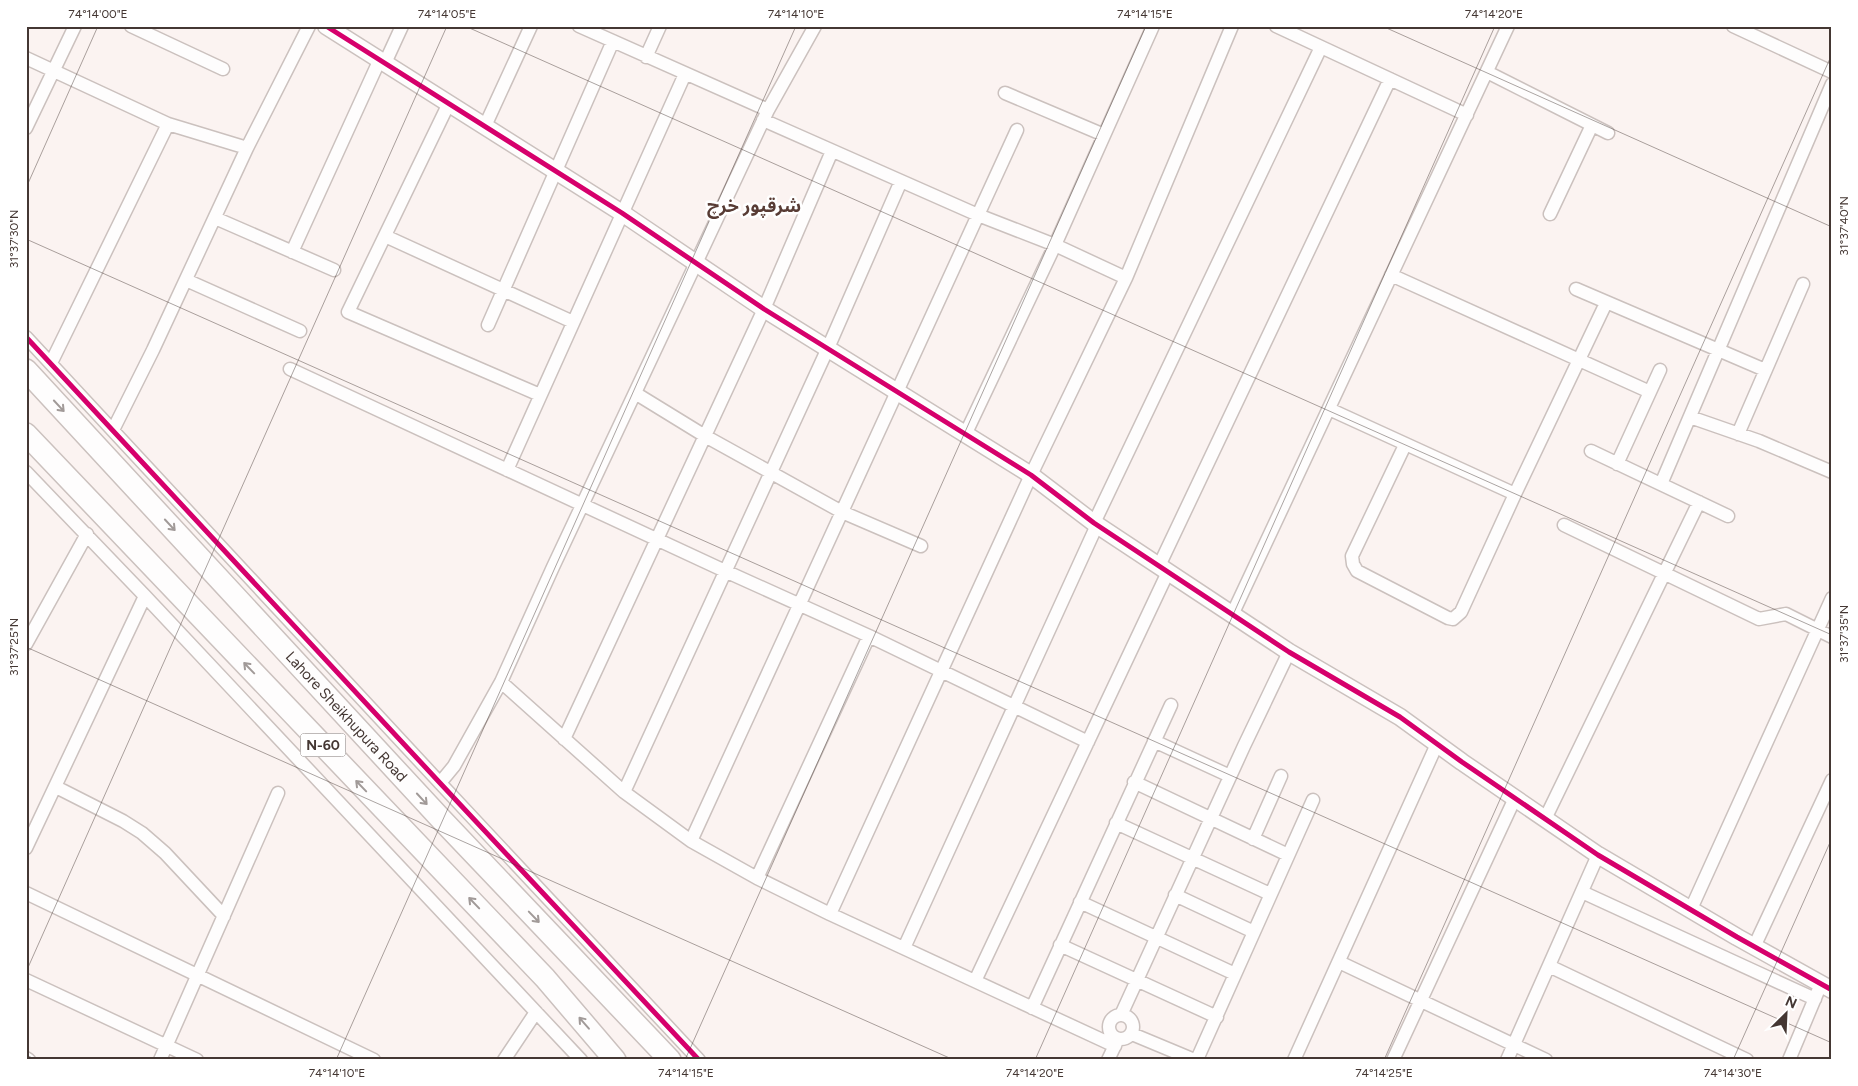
<svg xmlns="http://www.w3.org/2000/svg" width="1858" height="1086" font-family="Figtree,'Noto Sans Arabic',sans-serif">
<rect width="100%" height="100%" fill="#fbf3f1"/>
<g fill="none" stroke-linecap="round" stroke-linejoin="round">
<defs>
<path id="minor" d="M131 26 223 69
M579 26 768 110
M1276 26 1467 115
M1733 26 1832 72
M646 57 660 26
M26 58 168 124 247 148
M385 63 402 26
M1487 72 1608 133
M1005 93 1104 135
M449 103 348 312 540 395
M763 120 901 181 978 215 1055 245 1126 278
M485 126 531 26
M26 128 75 26
M1550 214 1592 125
M215 218 334 270
M385 236 573 322
M292 252 380 59
M1391 275 1650 392
M186 280 300 331
M1576 289 1765 370
M488 325 613 41
M26 337 440 783 699 1060
M51 363 168 124
M290 369 725 571 869 636 1088 742
M635 393 705 436 842 512 921 546
M1329 409 1515 494
M1690 417 1759 441 1832 472
M113 430 153 350 247 148 309 26
M1738 434 1803 284
M965 435 1055 245 1153 26
M1405 445 1352 556 1353 564 1357 571 1448 618 1453 619 1461 612 1515 494 1606 303
M1591 451 1728 516
M1617 464 1660 370
M507 470 685 74
M26 472 145 596 581 1060
M1661 484 1832 84
M1094 523 1321 47
M1564 525 1759 619 1786 614 1832 637
M1159 566 1390 79
M1232 615 1508 26
M26 644 87 534
M501 682 624 792 691 841 757 878 830 914 1115 1046
M564 739 764 309 832 151
M1154 741 1230 776
M1134 782 1288 855
M440 783 454 766 501 682 553 567 768 110 815 26
M56 787 123 821 142 833 165 853 224 916
M624 792 828 348 901 181
M1545 819 1699 502
M1116 823 1270 894
M1253 839 1281 776
M691 841 1017 130
M26 848 145 596
M757 878 869 636
M1582 892 1815 999
M26 893 374 1060
M1175 895 1254 932
M1080 902 1235 974
M1691 909 1832 598
M830 914 1031 475 1126 278 1232 26
M1060 945 1217 1017
M1754 947 1832 780
M904 948 1097 525
M1339 962 1546 1060
M1549 966 1747 1060
M26 980 197 1060
M975 981 1168 572
M1032 1008 1171 705
M1109 1027a12 12 0 1 1 24 0a12 12 0 1 1-24 0Z
M1121 1015 1244 746 1289 652
M1132 1034 1192 1059H1196L1199 1055 1313 800
M26 1058 29 1060
M160 1060 278 793
M504 1060 536 1012
M1108 1060 1118 1039
M1294 1060 1437 744
M1393 1060 1515 798
M1507 1060 1598 855
M1789 1060 1818 991"/>
<path id="tertiary" d="M326 26 622 213 764 309 1031 475 1094 523 1289 652 1400 717 1462 762 1598 855 1737 937 1832 990"/>
<g id="trunk">
<path id="s1" d="M26 370 441 819 670 1060"/>
<path d="M26 434 545 978 615 1060"/>
</g>
</defs>
<use href="#minor" stroke="#cbc1be" stroke-width="15"/>
<use href="#tertiary" stroke="#cbc1be" stroke-width="19"/>
<use href="#trunk" stroke="#cbc1be" stroke-width="24"/>
<use href="#minor" stroke="#fefdfd" stroke-width="12"/>
<use href="#tertiary" stroke="#fefdfd" stroke-width="16"/>
<use href="#trunk" stroke="#fefdfd" stroke-width="21"/>
<defs>
<path id="cycleway" d="M326 26 622 213 764 309 1031 475 1094 523 1289 652 1400 717 1462 762 1598 855 1737 937 1832 990
M26 337 440 783 699 1060"/>
</defs>
<use href="#cycleway" stroke="#fff" stroke-width="8"/>
<use href="#cycleway" stroke="#d6006c" stroke-width="5"/>
</g>
<defs><path id="oneway-shaft" d="M-6 0H5M1.5-3L5.5 0L1.5 3" fill="none" stroke-width="1.6" stroke-linecap="round" stroke-linejoin="round" transform="scale(1.25)"/></defs>
<g stroke="#a19a98">
<use href="#oneway-shaft" transform="translate(59 406) rotate(47)"/>
<use href="#oneway-shaft" transform="translate(170 525) rotate(47)"/>
<use href="#oneway-shaft" transform="translate(249 668) rotate(-134)"/>
<use href="#oneway-shaft" transform="translate(361 786) rotate(-134)"/>
<use href="#oneway-shaft" transform="translate(422 799) rotate(47)"/>
<use href="#oneway-shaft" transform="translate(474 903) rotate(-134)"/>
<use href="#oneway-shaft" transform="translate(534 917) rotate(46)"/>
<use href="#oneway-shaft" transform="translate(584 1023) rotate(-131)"/>
</g>
<path fill="none" stroke="#443733" stroke-width="1" stroke-opacity="0.45" d="M465 26 1832 635M1382 26 1832 227M26 188 98 26M26 239 1832 1043M26 647 954 1060M26 972 447 26M26 1055 37 1060M336 1060 796 26M685 1060 1146 26M1035 1060 1495 26M1384 1060 1832 54M1733 1060 1832 838"/>
<g text-anchor="middle" dominant-baseline="central" stroke-width="5" stroke-linejoin="round" paint-order="stroke">
<rect fill="#fff" stroke="#7c7370" stroke-width="1" x="300.5" y="733.5" width="45" height="23" rx="4"/>
<g font-size="14" font-weight="bold" fill="#443733">
<text x="323" y="745">N-60</text>
</g>
<g font-size="15" fill="#443733" stroke="#fff">
<text stroke="none"><textPath href="#s1" startOffset="472">Lahore Sheikhupura Road</textPath></text>
</g>
<g font-size="18" font-weight="bold" fill="#583c35" stroke="#fff">
<text x="754" y="206">شرقپور خرچ</text>
</g>
</g>
<rect width="1858" height="1086" fill="none" stroke="#ffffff" stroke-width="55"/>
<g transform="translate(1786 1014) rotate(24)" stroke="#ffffff" stroke-width="4" paint-order="stroke">
<path d="M0-4L9 19L0 12L-9 19Z" fill="#443733"/>
<text y="-8" font-size="14" font-weight="bold" text-anchor="middle" fill="#443733">N</text>
</g>
<rect x="28" y="28" width="1802" height="1030" fill="none" stroke="#443733" stroke-width="2"/>
<g font-size="12" text-anchor="middle" fill="#443733">
<text x="98" y="18">74°14'00"E</text>
<text x="447" y="18">74°14'05"E</text>
<text x="796" y="18">74°14'10"E</text>
<text x="1145" y="18">74°14'15"E</text>
<text x="1494" y="18">74°14'20"E</text>
<text transform="translate(1844 226) rotate(-90)" y="4">31°37'40"N</text>
<text transform="translate(14 239) rotate(-90)" y="4">31°37'30"N</text>
<text transform="translate(1844 634) rotate(-90)" y="4">31°37'35"N</text>
<text transform="translate(14 647) rotate(-90)" y="4">31°37'25"N</text>
<text x="337" y="1077">74°14'10"E</text>
<text x="686" y="1077">74°14'15"E</text>
<text x="1035" y="1077">74°14'20"E</text>
<text x="1384" y="1077">74°14'25"E</text>
<text x="1733" y="1077">74°14'30"E</text>
</g>
</svg>
